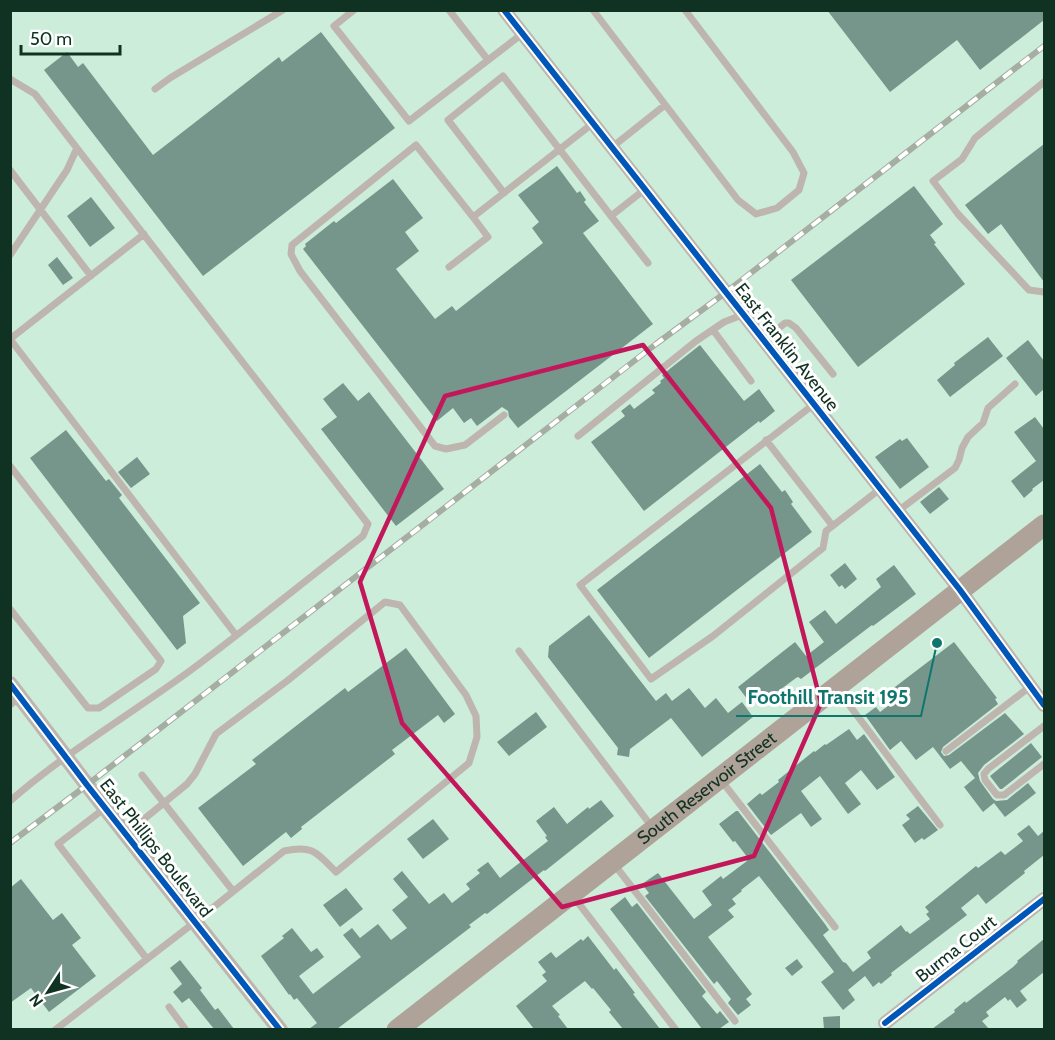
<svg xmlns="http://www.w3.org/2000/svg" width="1055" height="1040" font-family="Cabin,sans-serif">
<rect width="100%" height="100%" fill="#cbedda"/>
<path fill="#76968b" d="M827 10H1044V20L980 70 957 40 890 92Z
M321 32 395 128 203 276 44 70 67 52 78 67 83 63 153 155 279 57 282 62Z
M1044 144V282L1001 224 988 234 965 205Z
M557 166 577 193 580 191 586 200 584 202 599 221 583 233 653 324 518 428 509 417 508 411 502 407 477 426 471 418 464 423 453 408 437 421 303 249 306 246 305 244 334 221 336 223 393 179 423 218 405 232 419 251 396 269 435 319 452 306 456 311 543 243 532 228 539 222 518 195Z
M914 186 943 224 930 235 936 243 934 244 965 284 858 367 791 280Z
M91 197 115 228 90 247 67 216Z
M57 257 73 278 63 285 48 265Z
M988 337 1003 356 950 397 937 380 955 365 954 363Z
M1028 340 1044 361V389L1036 396 1006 358Z
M700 345 744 401 759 389 775 411 760 423 759 421 644 511 591 442 625 416 621 411 630 404 634 409 655 393 652 390 661 383 660 381 664 378 662 375Z
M343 383 358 401 369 392 444 489 396 526 321 429 337 417 323 399Z
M1035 417 1044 429V480L1032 489 1033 490 1024 498 1011 481 1036 461 1014 432Z
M66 430 106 481 109 479 122 495 119 498 200 603 183 616 186 643 177 650 30 458Z
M907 438 929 467 900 489 875 457 900 439 902 441Z
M137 457 150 474 131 488 118 472Z
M760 464 782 492 785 490 793 502 791 504 812 532 649 658 597 590Z
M939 487 949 499 930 514 920 502Z
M845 563 857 579 845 589 842 585 839 587 830 575Z
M894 565 916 594 873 626 872 625 801 679 798 677 796 678 769 698 765 693 751 704 738 687 795 642 806 656 824 642 809 622 825 610 836 624 881 587 876 579Z
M589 615 656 701 666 693 672 701 689 688 705 708 716 698 728 713 742 702 753 717 702 757 671 718 630 749 629 757 617 755 618 748 548 657 549 646Z
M954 642 997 698 995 699 998 704 943 747 941 752 944 756 949 755 1005 713 1024 734 984 765 978 773 980 781 993 799 996 801 1007 800 1028 783 1036 793 1005 817 994 803 983 812 964 787 975 778 961 761 950 769 933 747 916 760 901 741 890 750 865 715 876 707 880 712 897 699 891 690Z
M406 648 455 714 444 723 438 715 392 750 395 754 301 827 302 829 291 838 286 832 243 866 198 808 256 764 252 760 345 688 348 692Z
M536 712 547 727 509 756 497 742Z
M849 729 857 740 864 734 895 777 877 790 861 770 845 783 861 804 848 814 820 776 801 791 822 819 811 827 801 813 771 835 747 804 760 793 762 795 779 782 778 780 814 751 815 752 825 744 826 745Z
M1031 743 1042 757 1002 789H1000L990 776Z
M601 800 614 816 545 871 544 870 487 914 485 913 469 925 471 927 337 1029H309L317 1023 297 998 294 1000 290 994 289 995 261 956 284 938 282 936 292 928 311 952 317 948 324 957 299 976 313 994 361 957 343 935 352 928 360 938 378 924 391 940 407 928 392 910 408 897 393 879 402 871 429 904 444 893 452 903 470 889 466 884 480 873 477 870 488 862 500 878 548 841 545 837 547 836 536 821 554 807 567 824 588 807 589 809Z
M918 806 938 830 924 840 922 838 915 843 902 825 910 819 906 815Z
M736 811H738L825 924 829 930 823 935 843 962 846 963 853 972 871 958 867 952 901 925 906 932 907 931 910 934 930 919 926 914 929 912 925 907 976 866 978 868 1001 851 1005 855 1023 841 1017 834 1029 825 1038 836 1044 831V855L1024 871 1025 873 986 904 978 894 961 908 967 915 891 973 892 975 881 984 879 982 873 987 865 976 848 990 855 1000 843 1010 821 982 834 972 832 969 759 876 741 890 742 891 732 899 736 904 728 910 734 917 708 937 752 994 746 999 751 1005 738 1015 728 1003 731 999 717 981 714 984 645 896 649 893 642 884 658 873 694 919 712 905 702 891 721 876 723 879 747 861 746 859 748 858 735 841 733 842 719 824Z
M433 819 449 839 423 859 407 839Z
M21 879 53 920 62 913 81 938 72 945 96 976 49 1012 31 988 10 1003V888Z
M346 888 363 909 340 927 323 905Z
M625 897 632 907 637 903 706 992 702 996 717 1014 720 1011 729 1022 719 1029H702L610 909Z
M588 936 614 970 616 968 635 993 633 994 660 1029H623L609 1012 611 1010 593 988 592 989 585 981 552 1006 560 1015 558 1016 568 1029H534L516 1006 547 981 542 975 546 972 538 962 551 952 556 958 581 939 583 941Z
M1044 939V972L1020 991 1027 1000 1017 1008 1010 999 1008 1001 1005 997 986 1012 989 1016 982 1021 989 1029H932L955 1012 954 1010 965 1001 966 1003 1013 967 1018 962 1017 961Z
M797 959 803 967 792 976 785 968Z
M180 960 202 988 200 990 215 1010 218 1008 234 1029H214L189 998 182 1003 173 992 182 984 170 968Z
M840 1016V1029H824L823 1017Z"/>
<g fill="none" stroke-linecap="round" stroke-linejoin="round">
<path stroke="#beb6ae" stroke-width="7" d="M354 10 334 26 409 121 522 34
M449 10 488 60
M593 10 738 200 756 214 777 208 799 190 804 173 793 152 685 10
M10 79 35 94 368 524 363 536C306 580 249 627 191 670 131 714 66 752 10 801
M1044 82 975 138 962 159 933 181 958 214 1029 290 1044 292
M155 89 170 78 283 10
M611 148 665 105
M10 170 91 276
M504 193 448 120 503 76 611 216 644 190
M611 216 648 263
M473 217 416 145 292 245 291 254 300 271 435 446 446 449 465 445 504 415
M144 234 10 339 236 635
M10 255 67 170 77 148
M449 267 488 237 473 217 592 124
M713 330 751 381
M763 341 785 323H789L796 328 833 374
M813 405 580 585 651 679 713 636 823 548 826 531 880 489
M578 436 696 341 724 322 742 315
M766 440 832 525
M10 466 161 661 156 669 99 708H88L10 609
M898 511 955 468 959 460 962 448 968 437 983 423 988 408 1015 384
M519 651 652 827
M837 689 940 825
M10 705 21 697
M1044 726 988 769 984 774 985 780 997 795H1004L1044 764
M946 751 1031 686
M142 775 233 891
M721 780 835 927
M105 808 58 844 147 959
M614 864 735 1021
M573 896 676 1030
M169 1007 186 1030
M55 1030 195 922 284 851C313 845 316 852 336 872L469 763 477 737 476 716 466 695 400 605 385 602 287 681 216 734 195 774 187 784 127 833"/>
<path stroke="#beb6ae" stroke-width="14" d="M504 10 960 590 1044 705
M885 1023 1044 899"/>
<path stroke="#beb6ae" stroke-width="16" d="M10 684 87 785 280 1030"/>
<path stroke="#afa299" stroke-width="21" id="s1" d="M397 1030 1044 525"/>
<defs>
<path id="rail" d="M10 843 87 785 656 344 725 293 1044 46"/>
</defs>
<use href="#rail" stroke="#a6ada3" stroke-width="6"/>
<use href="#rail" stroke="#fff" stroke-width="4" stroke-dasharray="11" stroke-linecap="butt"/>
<defs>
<path id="cycleway" d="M504 10 960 590 1044 705
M10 684 87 785 280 1030
M885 1023 1044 899"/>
</defs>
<use href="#cycleway" stroke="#fff" stroke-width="10"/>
<use href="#cycleway" stroke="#0057b8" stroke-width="6"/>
</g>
<path fill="none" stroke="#c2185b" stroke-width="4.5" stroke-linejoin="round" d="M643 345 771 508 821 703 754 856 562 907 402 723 360 582 445 396Z"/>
<g text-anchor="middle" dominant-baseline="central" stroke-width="6" stroke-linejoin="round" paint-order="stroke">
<g font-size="18" fill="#103222" stroke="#fff">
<text transform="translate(787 347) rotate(52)">East Franklin Avenue</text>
<text stroke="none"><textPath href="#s1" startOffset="393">South Reservoir Street</textPath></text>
<text transform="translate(156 848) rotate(52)">East Phillips Boulevard</text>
<text transform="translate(956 949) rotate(-38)">Burma Court</text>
</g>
</g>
<path fill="none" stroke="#0f766e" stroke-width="2" d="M937 643L921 716H736"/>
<circle fill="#0f766e" stroke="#fff" stroke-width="2" cx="937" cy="643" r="6"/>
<g font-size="20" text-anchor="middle" font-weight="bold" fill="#0f766e" stroke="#fff" stroke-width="6" stroke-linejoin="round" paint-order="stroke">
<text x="828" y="704">Foothill Transit 195</text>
</g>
<rect width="1055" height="1040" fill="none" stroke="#103222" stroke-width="24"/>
<g transform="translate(48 992) rotate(234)" stroke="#ffffff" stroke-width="4.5" paint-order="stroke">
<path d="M0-4.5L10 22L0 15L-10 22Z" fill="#103222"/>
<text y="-9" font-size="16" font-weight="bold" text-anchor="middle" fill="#103222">N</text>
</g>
<path d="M21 45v9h99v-9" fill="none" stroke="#103222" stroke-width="3"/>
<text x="30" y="45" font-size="18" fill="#103222" stroke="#ffffff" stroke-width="4.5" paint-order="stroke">50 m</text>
</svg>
